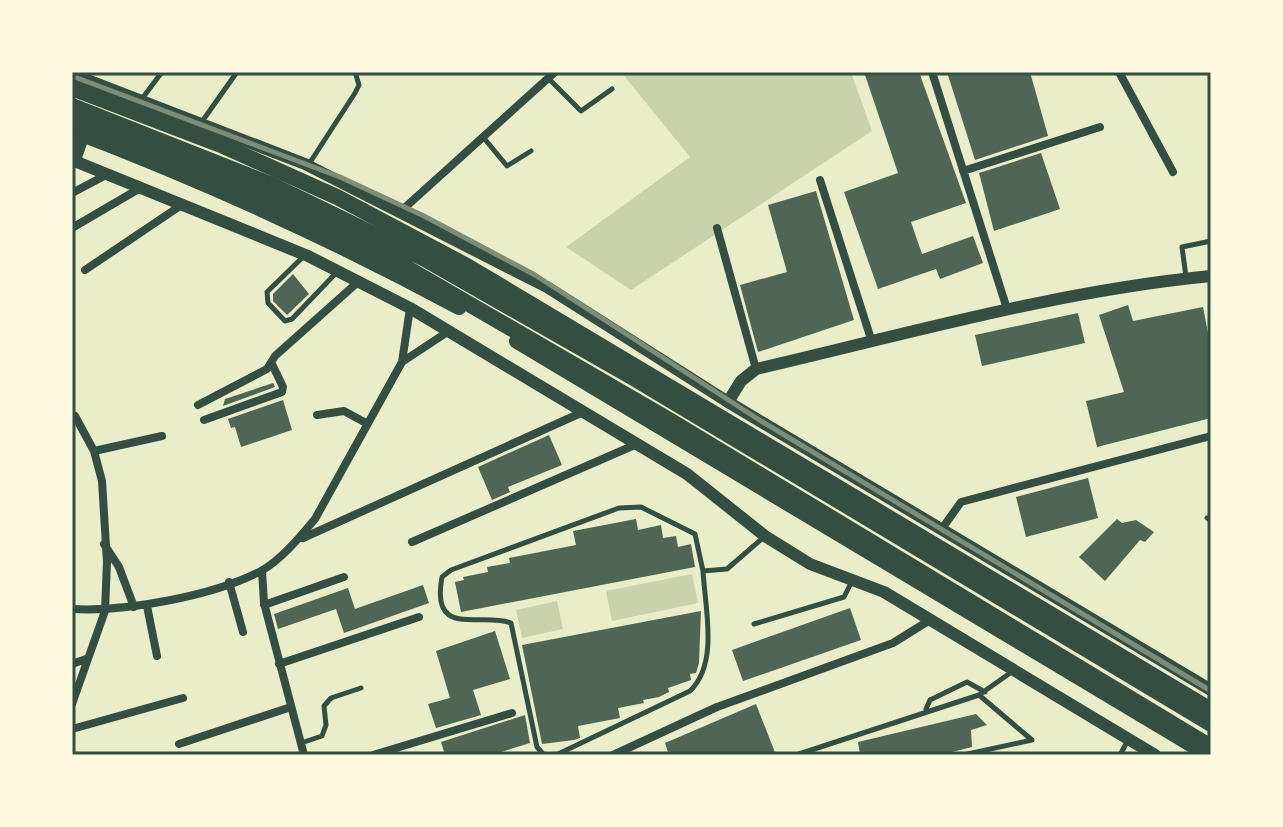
<svg xmlns="http://www.w3.org/2000/svg" width="1283" height="827" font-family="Barlow,sans-serif">
<rect width="100%" height="100%" fill="#e9edc9"/>
<path fill="#cad2ad" d="M621 72H851L872 131 631 290 566 247 690 157Z
M692 574 698 603 612 621 606 591Z
M557 601 563 629 522 638 516 610Z"/>
<path fill="#4f6655" d="M864 72H919L966 203 911 222 922 254 973 236 983 263 940 279 936 269 878 289 844 192 898 173Z
M947 72H1030L1048 136 975 160Z
M1041 153 1060 209 994 231 979 173Z
M816 191 854 320 758 352 740 285 787 272 768 205Z
M293 274 309 294 287 315 273 301V294Z
M1128 305 1133 321 1203 307 1211 349V418L1097 447 1086 401 1124 392 1099 315Z
M1078 313 1085 343 982 366 975 335Z
M273 383 275 387 223 406 225 399Z
M283 400 292 430 241 447 235 427 231 428 228 419Z
M549 435 562 465 508 487 510 492 492 500 478 467Z
M1088 478 1098 518 1026 537 1016 497Z
M636 519 638 530 661 525 663 538 676 536 678 547 691 544 695 567 461 612 455 582 464 580 463 577 488 572 487 567 510 563 509 558 576 545 573 531Z
M1117 519 1122 523 1136 520 1154 532 1145 542 1140 540 1105 581 1079 557Z
M423 585 429 603 344 633 336 609 278 629 274 614 348 588 355 609Z
M850 608 861 640 743 681 732 650Z
M701 611 699 663 696 673 690 674 691 680 668 688 669 692 659 697 643 700 644 703 618 708 620 718 578 726 580 738 574 740 542 744 522 645Z
M495 631 510 679 473 690 481 715 436 728 428 704 450 698 436 651Z
M756 704 776 755H669L665 743Z
M976 714 987 725 971 730 972 747 940 755H860L858 742Z
M525 715 530 743 491 755H445L441 742Z"/>
<g fill="none" stroke-linecap="round" stroke-linejoin="round">
<path stroke="#344e41" stroke-width="5" d="M548 78 581 111 612 89
M141 100 162 72
M201 123 237 72
M483 137 507 166 531 151
M309 164 355 93 359 85 355 72
M305 255 267 292 268 303 285 321 292 319 337 272
M1186 277 1182 247 1211 241
M1207 518 1211 520
M703 571C705 608 719 663 690 691L558 754 544 755 537 747 511 623C482 611 430 640 442 577L451 570 619 508 641 507 695 534 703 571 727 569 764 537
M754 624 844 597 852 581
M926 709 930 700 967 682 985 692
M301 743 322 736 326 725 324 706 331 698 361 688
M796 755 979 695 1013 671
M963 755 1032 740 979 695
M1120 755 1128 740"/>
<path stroke="#344e41" stroke-width="8" d="M932 72 1007 309
M1119 72 1173 172
M963 171 1100 127
M820 180 872 342
M72 193 108 174
M400 212 555 72
M72 228 142 187
M717 228 756 369
M85 270 183 204
M402 362 449 331
M198 405 267 369 275 356 358 282
M317 415 344 411 366 423
M204 420 282 392 283 387 272 364
M94 451 162 436
M941 530 961 502 1211 436
M303 538 583 412
M412 542 637 444
M104 544 119 567 134 607
M262 571 264 603 304 755
M229 582 243 632
M264 605 344 577
M147 606 157 656
M72 609C125 612 213 596 261 571 281 560 300 537 315 519L402 362 410 308
M72 664 86 659
M279 664 419 617
M72 704 105 611 107 562 102 481 94 451 75 416
M72 729 183 698
M179 744 291 707
M373 755 512 713
M613 755 717 707 893 643 930 620"/>
<path stroke="#344e41" stroke-width="12" d="M72 74 305 164 547 287 728 402 1211 690
M72 160 308 256 410 308 687 474 765 536 810 564 884 592 1155 755
M728 402 741 381 756 369C907 334 1056 291 1211 276"/>
<path stroke="#344e41" stroke-width="16" d="M72 88 221 145 337 197 467 266 1211 710
M72 130C206 181 333 239 459 307
M73 160 82 134
M517 341 1209 755"/>
<path stroke="#344e41" stroke-width="16" d="M72 106 272 185 425 259 632 377 1211 724
M72 121 231 181 369 246 669 420 1211 747"/>
<path stroke="#7c8e77" stroke-width="5" d="M72 76 340 177 424 216 535 275 761 421 1211 691"/>
</g>
<rect width="1283" height="827" fill="none" stroke="#fefae0" stroke-width="148"/>
<rect x="74" y="74" width="1135" height="679" fill="none" stroke="#344e41" stroke-width="3"/>
</svg>
